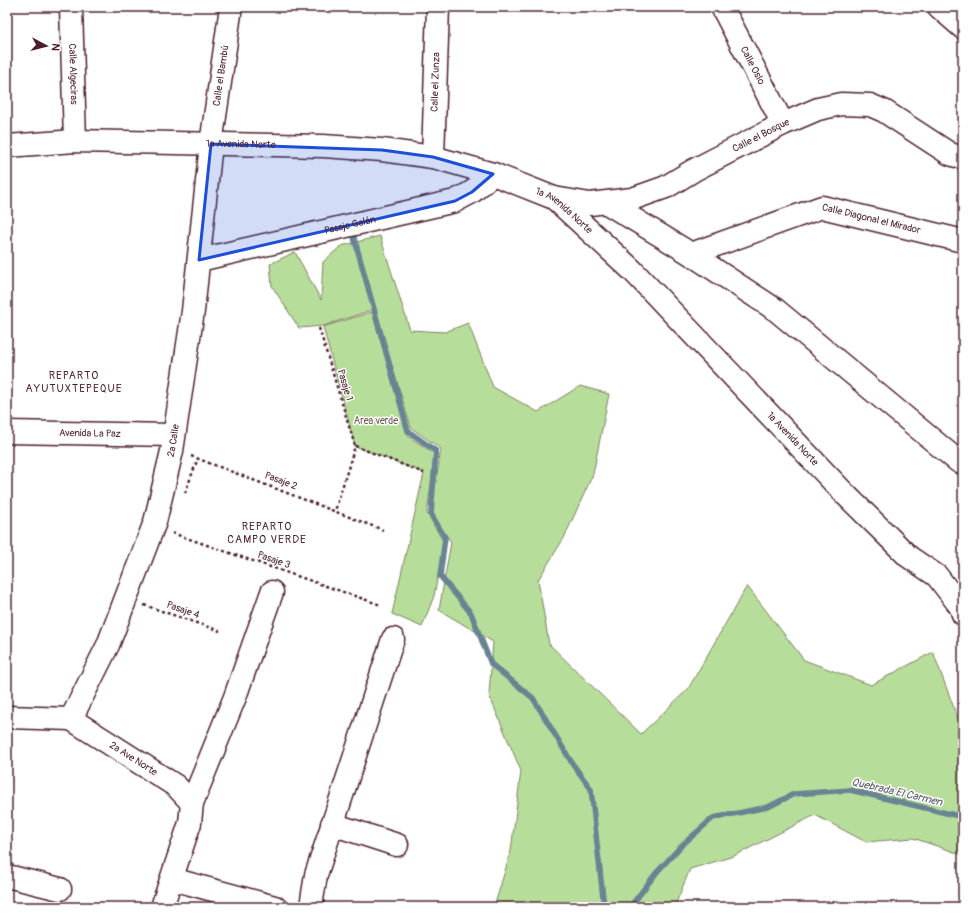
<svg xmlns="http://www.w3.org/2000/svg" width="970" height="914" font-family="Pangolin,sans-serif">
<rect width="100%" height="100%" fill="#fff"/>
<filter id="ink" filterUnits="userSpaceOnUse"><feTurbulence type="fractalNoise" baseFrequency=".025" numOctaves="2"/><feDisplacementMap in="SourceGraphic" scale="8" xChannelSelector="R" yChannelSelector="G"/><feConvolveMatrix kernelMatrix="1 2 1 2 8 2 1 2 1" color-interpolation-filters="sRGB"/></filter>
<g filter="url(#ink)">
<path fill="#b6de9a" stroke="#807e62" d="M380 236 410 330 445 332 468 323 493 387 538 412 580 386 609 394 593 474 564 538 538 580 549 644 641 734 688 689 747 586 804 660 871 685 933 652 963 732V855L913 838 866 842 815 815 734 856 690 869 676 903 671 907H494L511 851 521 771 489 695 493 642 439 610 451 542 431 512 441 449 411 428 375 309 323 326 299 328 272 286 270 264 295 252 321 300 323 262 341 246Z
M372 312 408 436 435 454 427 513 444 543 434 596 422 627 392 614 424 473 355 446 323 327Z"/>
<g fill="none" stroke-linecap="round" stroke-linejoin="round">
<path stroke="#678493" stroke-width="5.5" d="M352 230 408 431 436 451 431 514 445 538 440 576 471 613 491 664 533 698 572 763 591 789 604 907
M630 907 657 872 682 845 713 818 768 807 794 794 850 790 963 817"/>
<defs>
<g id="minor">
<path id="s1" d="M71 7 75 141"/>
<path id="s2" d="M722 7 783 124"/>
<path d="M939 7 963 28"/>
<path id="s3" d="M7 146 75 141 323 146 382 150 433 157 493 174 554 198 632 270 845 494 909 557 937 576 960 606 963 614"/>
<path id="s4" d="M433 157 438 7"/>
<path id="s5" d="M554 198 590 204 632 199 666 187 694 170 783 124 818 109 841 104 870 105 884 111 950 154 963 158"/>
<path d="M607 203 691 254 776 310 959 462 963 458"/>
<path id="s6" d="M691 254 822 207 963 241"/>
<path id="s7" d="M199 260 455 201 472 192 493 174"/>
<path id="s8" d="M7 432 173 435"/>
<path d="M7 717 71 719"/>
<path id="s9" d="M71 719 108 645 155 522 172 451 193 311 211 144 231 7"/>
<path id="s10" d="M71 719 176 786 192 803"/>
<path d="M332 824 397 845"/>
<path d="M7 876 60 889"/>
<path d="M172 879 275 907"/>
<path d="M162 907 190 823 192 803 235 697 272 592"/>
<path d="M313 907 312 900 316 875 393 639"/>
</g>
</defs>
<use href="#minor" stroke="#4a1f2b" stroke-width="25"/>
<path stroke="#4a1f2b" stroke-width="2.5" stroke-dasharray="3 3" stroke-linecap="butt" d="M319 328 355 446 335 511
M355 446 424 473
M191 456 383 530
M185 493 198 458
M172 533 381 605
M144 605 220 631"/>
<use href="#minor" stroke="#fff" stroke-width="22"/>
</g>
</g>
<path fill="#1d4ed8" fill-opacity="0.2" stroke="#1d4ed8" stroke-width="3" stroke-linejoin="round" d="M211 144 382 150 433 157 493 174 472 192 455 201 199 260Z"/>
<g text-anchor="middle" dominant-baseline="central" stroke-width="3" stroke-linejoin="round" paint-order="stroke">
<g font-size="10" fill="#4a1f2b" stroke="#fff">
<text stroke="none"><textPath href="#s2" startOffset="66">Calle Oslo</textPath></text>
<text stroke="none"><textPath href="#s1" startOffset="67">Calle Algeciras</textPath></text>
<text stroke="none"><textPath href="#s9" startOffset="666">Calle el Bambú</textPath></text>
<text stroke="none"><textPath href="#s4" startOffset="75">Calle el Zunza</textPath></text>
<text stroke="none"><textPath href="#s5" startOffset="223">Calle el Bosque</textPath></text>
<text stroke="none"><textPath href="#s3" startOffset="234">1a Avenida Norte</textPath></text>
<text stroke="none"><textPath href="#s3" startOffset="570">1a Avenida Norte</textPath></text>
<text stroke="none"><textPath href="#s6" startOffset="190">Calle Diagonal el Mirador</textPath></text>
<text stroke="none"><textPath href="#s7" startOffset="155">Pasaje Galán</textPath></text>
<text transform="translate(345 385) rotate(73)">Pasaje 1</text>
<text stroke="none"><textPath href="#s8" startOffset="83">Avenida La Paz</textPath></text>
<text stroke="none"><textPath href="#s3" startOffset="894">1a Avenida Norte</textPath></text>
<text stroke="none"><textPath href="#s9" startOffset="298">2a Calle</textPath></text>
<text transform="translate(281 481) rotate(21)">Pasaje 2</text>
<text transform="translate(274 560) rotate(19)">Pasaje 3</text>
<text transform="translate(183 610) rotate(19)">Pasaje 4</text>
<text stroke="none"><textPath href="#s10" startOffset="74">2a Ave Norte</textPath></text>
</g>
<g font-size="10" fill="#6a584c" stroke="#fff">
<text x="376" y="421">Area verde</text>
</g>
<g font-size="11" letter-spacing="1" fill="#4a1f2b" stroke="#fff">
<text x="74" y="375">REPARTO<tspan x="74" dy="13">AYUTUXTEPEQUE</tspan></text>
<text x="267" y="526">REPARTO<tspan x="267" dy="13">CAMPO VERDE</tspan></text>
</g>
<g font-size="11" font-style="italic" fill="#5b5a68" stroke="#fff">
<text transform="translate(897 792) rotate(13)">Quebrada El Carmen</text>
</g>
</g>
<rect width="970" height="914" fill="none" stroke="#fff" stroke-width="24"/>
<rect x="12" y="12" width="946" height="890" fill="none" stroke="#4a1f2b" stroke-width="1.5" filter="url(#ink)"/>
<g transform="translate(46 46) rotate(97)" stroke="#ffffff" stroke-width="3" paint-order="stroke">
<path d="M0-3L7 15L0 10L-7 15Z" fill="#4a1f2b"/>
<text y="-6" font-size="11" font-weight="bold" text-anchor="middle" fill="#4a1f2b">N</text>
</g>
</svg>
